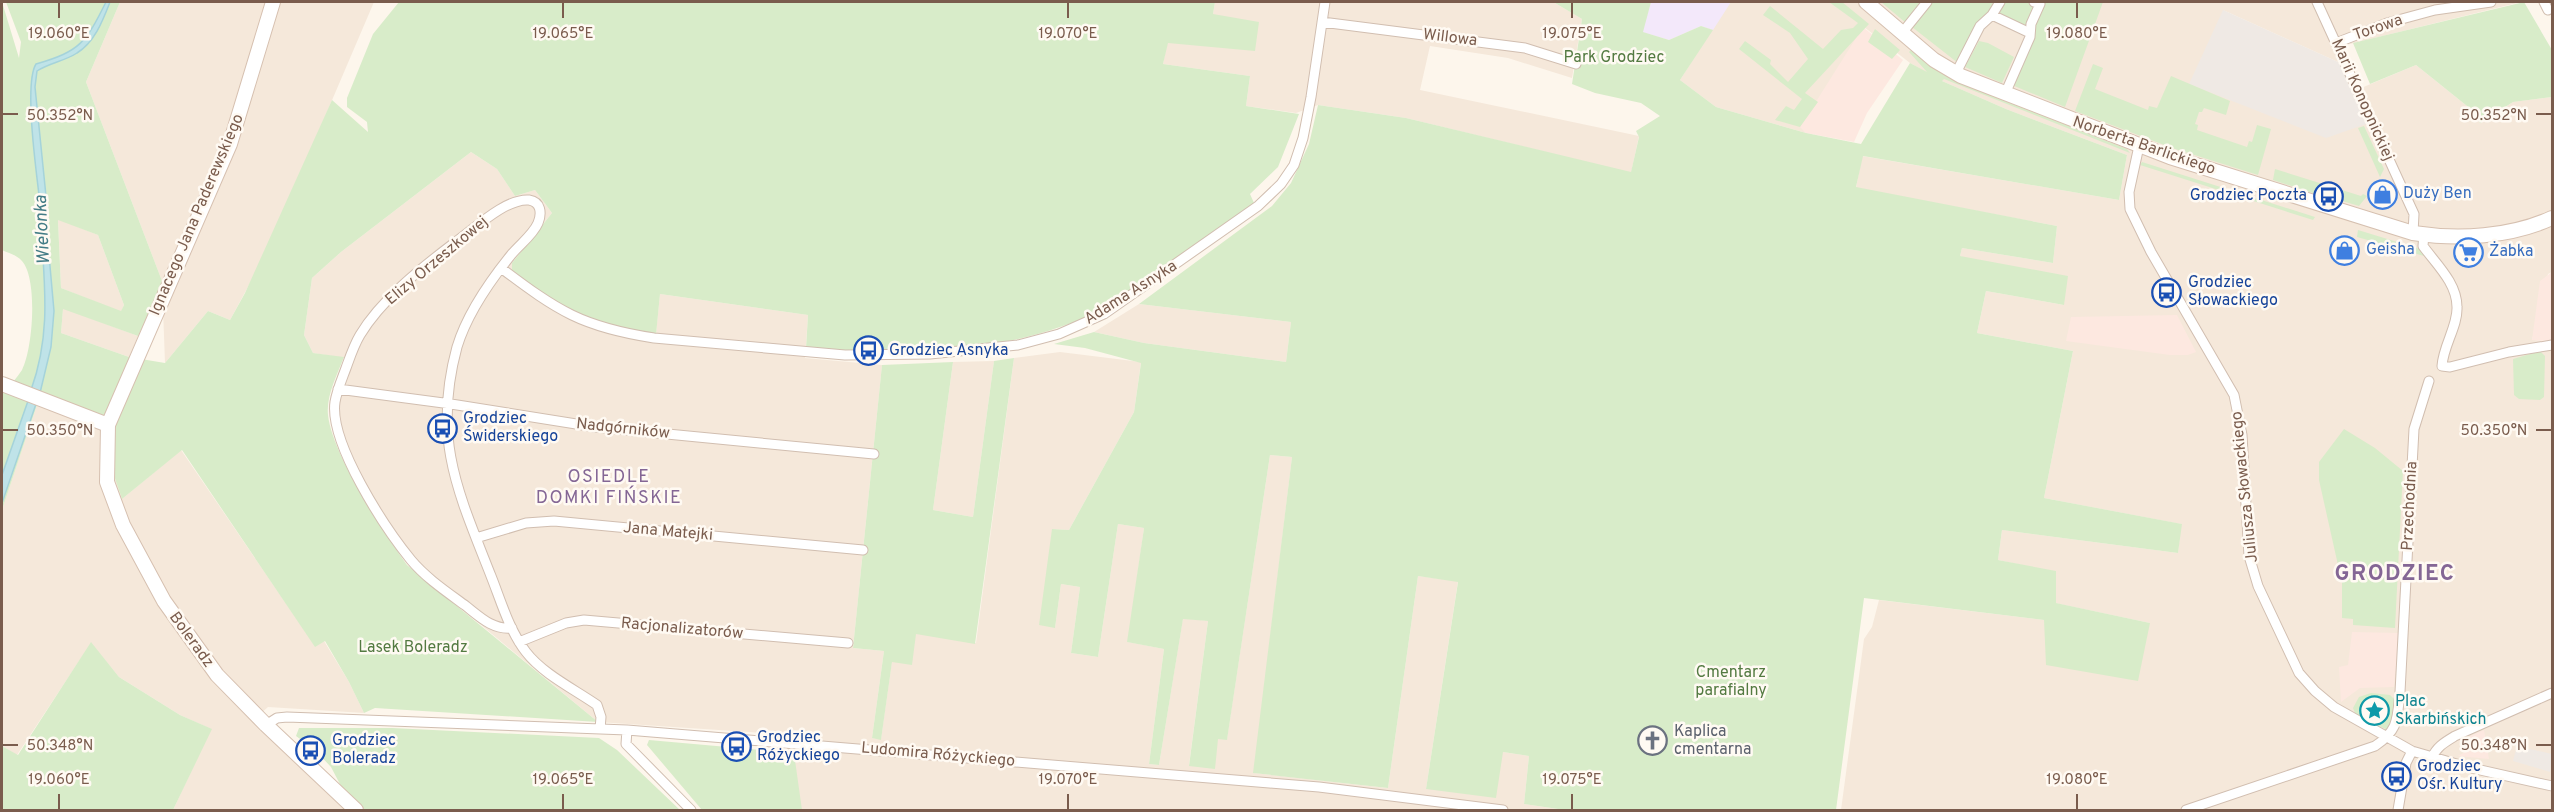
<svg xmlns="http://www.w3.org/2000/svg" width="2554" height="812" font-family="Overpass,sans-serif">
<rect width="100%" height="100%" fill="#fdf6ec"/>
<path fill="#f5e8da" d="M120 2H374L268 250 230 320 208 311 165 363 162 281 86 82Z
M1215 2 1555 3 1582 19 1572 78 1508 58 1430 46 1420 90 1639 136 1631 173 1406 118 1318 105 1296 113 1246 106 1250 76 1163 64 1167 43 1213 14Z
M1651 2H2521L2346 45 2338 62 2223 10 2354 91 2416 65 2472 110 2480 123 2513 102 2552 97V272L2548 274 2532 340 2552 341V810H1841L1864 639 1872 627 1879 600 2044 620 2150 623 2055 603V572L1998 560 2002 530 2178 553 2181 524 2044 498 2073 351 1977 333 1986 291 2064 305 1960 256 1962 248 2053 263 2057 226 1856 188 1862 156 2119 200 2127 155 2006 109 1942 81 1910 63 1864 27 1801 127 1806 133 1716 107 1680 80 1712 30Z
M471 152 497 169 515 196 535 190 552 213 512 262 656 334 660 294 808 315 805 358 882 365 853 648 884 651 872 738 881 739 892 661 916 633 976 643 1014 358 1060 352 1141 362 1134 412 1069 530 1052 529 1055 628 1061 584 1080 587 1071 653 1098 657 1118 524 1144 528 1128 642 1164 649 1149 764 1159 765 1183 618 1208 621 1189 765 1218 738 1227 739 1270 455 1292 457 1254 773 1388 788 1418 576 1458 581 1426 789 1503 752 1529 756 1524 804 1565 810H783L788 751 780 734 598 722 433 585 388 539 361 490 335 424 344 358 313 353 304 335 312 278 341 252Z
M58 219 98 235 124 305 121 312 61 288Z
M1139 304 1291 322 1286 362 1144 343 1094 332Z
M63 308 138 336 129 357 61 333Z
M994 361 973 517 933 510 953 362Z
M37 405 100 430 122 499 181 450 315 646 324 641 349 682 364 713 268 707 253 720 347 810H173L211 729 180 715 119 677 91 643 17 755 2 746V510Z"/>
<path fill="#fde8e0" d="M1863 27 1903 60 1867 113 1854 142 1806 133 1800 127Z
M2552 272V341L2532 340 2540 281Z
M2177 315 2196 352 2188 355H2170L2066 341 2071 317Z
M2352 632 2399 633 2394 687 2360 688 2341 702 2339 667 2348 665Z
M2484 730 2489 759 2458 756 2465 752 2459 741Z"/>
<path fill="#efe9e4" d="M2223 10 2338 62 2354 91 2366 124 2326 138 2189 84Z
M2517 746 2552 754 2550 772 2513 761Z"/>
<path fill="#f3e8fa" d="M1651 2H1731L1713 30 1701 26 1669 40 1642 32Z"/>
<path fill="#d8ecc9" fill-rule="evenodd" d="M2 2 19 58 21 42 6 2H120L86 82 162 281V289L138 336 63 309 61 333 129 357 165 363 208 311 230 320 245 293 332 100 368 132 367 122 347 107V98L373 34 399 2H1215L1213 14 1259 22 1255 51 1168 43 1163 64 1250 76 1246 106 1299 114 1278 167 1250 194 1254 203 1103 309C1014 354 904 357 806 348L808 315 660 294 656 335C590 324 563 311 512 270V263L552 213 535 190 515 196 497 169 471 152 341 252 312 278 304 335 313 353 344 357C337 375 326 396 328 415 332 454 383 531 407 565L598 722 375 708 364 713 349 682 325 641 315 647 182 450 122 499 109 461 117 420 46 395 37 405 2 510V392L4 393C10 385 17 378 22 370 33 349 38 279 22 261 17 255 8 253 2 250ZM58 220 98 235 124 305 121 311 61 288Z
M1545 2H1651L1643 32 1669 40 1701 26 1713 30 1680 80 1716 107 1806 133 1861 144 1910 63 1927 72 1909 52 1911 50 1949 77 1967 86 2127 149 2130 153 1944 79 1942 81 2006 109 2127 155 2119 200 1863 156 1856 187 2057 226 2053 263 1962 248 1960 256 2068 276 2064 305 1986 291 1977 333 2073 351 2044 498 2182 524 2178 553 2002 530 1998 560 2056 571V603L2150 623 2138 681 2046 665 2044 620 1864 598 1836 810H1565L1524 804 1529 756 1503 752 1496 798 1426 789 1458 582 1418 576 1388 788 1253 773 1292 457 1270 455 1227 740 1218 739 1215 769 1189 766 1208 621 1183 619 1159 765 1149 764 1164 649 1127 642 1144 528 1118 524 1098 657 1071 653 1080 587 1061 584 1055 628 1039 625 1052 529 1069 530 1134 412 1141 363 1085 348 1054 344 1094 332 1144 343 1286 362 1291 322 1139 304 1272 206 1291 183 1309 144 1318 105 1406 118 1631 172 1639 137 1636 131 1660 116 1641 103 1595 93 1572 84 1582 19 1555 3Z
M1829 2H1842L1869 24 1805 93 1818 102 1800 127 1775 120 1786 106 1794 110 1802 99 1739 49 1745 41 1771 60 1770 64 1788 82 1808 59 1790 33 1763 15 1770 6 1823 49 1841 30 1853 28 1858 23Z
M1881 2H1918L1921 4 1906 23Z
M1933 2H1997L1958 63 1912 27Z
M2003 2H2029L2038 5 2029 29 1997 12Z
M2038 2H2103L2065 107 2012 85 2043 4Z
M2524 2 2552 50V97L2513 102 2480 123 2472 110 2416 65 2370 84 2353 43Z
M1875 29 1900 50 1892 59 1868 42Z
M1979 41 1988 43 2014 57 2002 83 1965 67Z
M2093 64 2103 68 2095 89 2148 110 2149 106 2157 108 2171 76 2230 101 2226 115 2204 108 2202 112H2199L2195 124 2198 125 2197 130 2247 147 2249 141 2252 142 2257 125 2271 129 2258 175 2172 148 2075 111Z
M2364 126 2384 169 2380 177 2358 128Z
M2142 162 2315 217 2313 220 2140 165Z
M2275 169 2361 196 2363 194 2367 196 2359 206 2332 198V196L2324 193 2322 196 2273 180Z
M2358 230 2420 249 2424 256 2357 237Z
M2540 351 2545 356 2544 397 2540 400 2519 399 2514 395 2513 359Z
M1014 358 975 644 916 634 912 665 892 662 881 740 872 738 884 651 853 648 882 365 953 362 933 510 973 517 994 361Z
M2344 429 2375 448 2403 471 2395 628 2353 625V619L2342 618V583L2319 480V462Z
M91 642 119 677 180 715 212 729 173 810H2V746L18 755Z
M2371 693 2390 695 2394 699 2393 719 2387 730 2355 713 2353 708 2359 697Z
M299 728H392L599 738 617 750 680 810H365L342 788 331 767 314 749 296 736Z
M649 740 794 753 802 810H702L647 745Z"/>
<path fill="#bfe3e8" stroke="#a5d3da" stroke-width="1.5" d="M106 2H110C103 20 95 42 77 53 65 61 49 63 37 71L35 87 46 196 39 195C36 169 24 83 36 64 81 51 86 42 106 2Z
M40 199H44L54 311 51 347 40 393 31 390C55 324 41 267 40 199Z
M28 401 36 404 2 503V475Z"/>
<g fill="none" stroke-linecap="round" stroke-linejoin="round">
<defs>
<path id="street" d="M2317 2 2414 214 2413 233
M2544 2 2548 10
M1992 15 2030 33
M1322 22 1525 48 1576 64
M1902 33 1927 2
M2336 43 2387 23 2435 10 2491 2
M1956 73 1980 26 1992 15 2000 2
M2005 94 2030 37 2031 24 2040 4 2034 2
M2139 146 2129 192 2130 209 2151 252 2234 395 2242 435 2249 556 2258 586 2299 673 2315 691 2334 707 2412 751 2467 767 2552 786
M2424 234 2423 246C2436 264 2457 283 2457 307 2458 326 2443 346 2442 366L2450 367 2509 352 2552 345
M501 268C558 311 582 327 654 338L845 355 930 354 1018 345 1059 334 1104 314 1258 206 1281 184 1294 165 1303 138 1311 97 1325 2
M338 389 451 404 595 427 874 454
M476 538 526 523 554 521 863 550
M512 628C493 630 480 617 466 606 447 592 426 578 411 560 385 528 329 443 335 402 337 390 342 379 346 368 350 357 354 345 360 335 381 300 420 269 453 244 472 231 505 198 529 200 541 202 542 213 538 223 533 235 519 245 511 255 490 281 467 314 457 347 432 439 458 492 491 576 501 601 509 630 526 652 543 674 574 689 597 705L601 717 600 729
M519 642 566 623 584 620 848 643
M266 725 277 718 287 717 627 730 1319 787 1503 810
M627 730 626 744 691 810
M2432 758C2436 747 2445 742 2455 736L2552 693
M2186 810 2375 746C2399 730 2397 719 2400 692L2414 429 2429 381
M2398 810 2406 763 2412 751"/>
<path id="secondary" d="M273 2 230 144 108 425 107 482 123 525 164 601 217 675 266 725 356 810
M1866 2 1934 60 1961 76 2170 157 2413 233C2459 240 2510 237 2552 218
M2 384 108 425"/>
</defs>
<use href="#street" stroke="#d1beb0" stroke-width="11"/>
<use href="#secondary" stroke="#d6c0b0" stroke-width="16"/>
<use href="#street" stroke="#fff" stroke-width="9"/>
<use href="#secondary" stroke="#fff" stroke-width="14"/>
</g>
<path fill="none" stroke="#7a5c4d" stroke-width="2" d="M59 3V18M563 3V18M1068 3V18M1572 3V18M2077 3V18M3 114H18M2536 114H2551M3 430H18M2536 430H2551M3 745H18M2536 745H2551M59 794V809M563 794V809M1068 794V809M1572 794V809M2077 794V809"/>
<defs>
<symbol id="shop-ring" viewBox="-11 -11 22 22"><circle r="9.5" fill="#fffaf3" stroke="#3f7fe0" stroke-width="1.5"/><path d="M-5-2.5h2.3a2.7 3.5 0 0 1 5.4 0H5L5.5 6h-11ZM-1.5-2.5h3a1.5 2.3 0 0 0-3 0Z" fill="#3f7fe0"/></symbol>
<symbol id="bus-ring" viewBox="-11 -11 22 22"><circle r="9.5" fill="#fffaf3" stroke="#1a4fb4" stroke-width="1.5"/><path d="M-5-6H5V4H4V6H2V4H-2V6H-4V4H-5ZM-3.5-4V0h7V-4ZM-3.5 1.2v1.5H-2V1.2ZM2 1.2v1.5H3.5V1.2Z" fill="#1a4fb4"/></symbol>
<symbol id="supermarket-ring" viewBox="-11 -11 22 22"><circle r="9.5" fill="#fffaf3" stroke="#3f7fe0" stroke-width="1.5"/><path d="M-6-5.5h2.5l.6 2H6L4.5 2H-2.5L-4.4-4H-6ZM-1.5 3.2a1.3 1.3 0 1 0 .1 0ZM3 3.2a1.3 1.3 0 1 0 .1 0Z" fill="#3f7fe0"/></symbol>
<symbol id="sight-ring" viewBox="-11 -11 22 22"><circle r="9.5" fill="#fffaf3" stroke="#0f9aa8" stroke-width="1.5"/><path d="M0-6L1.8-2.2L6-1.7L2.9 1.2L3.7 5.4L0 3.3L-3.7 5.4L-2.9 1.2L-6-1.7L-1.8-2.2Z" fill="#0f9aa8"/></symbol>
<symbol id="church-ring" viewBox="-11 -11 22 22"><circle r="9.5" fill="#fffaf3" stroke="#6b7280" stroke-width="1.5"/><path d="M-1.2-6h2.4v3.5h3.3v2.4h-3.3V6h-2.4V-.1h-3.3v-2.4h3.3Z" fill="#6b7280"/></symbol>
</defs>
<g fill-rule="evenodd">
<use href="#shop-ring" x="2366" y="178" width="33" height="33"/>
<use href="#bus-ring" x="2312" y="180" width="33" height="33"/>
<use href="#shop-ring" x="2328" y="234" width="33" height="33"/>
<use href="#supermarket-ring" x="2452" y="236" width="33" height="33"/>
<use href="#bus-ring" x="2150" y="276" width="33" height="33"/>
<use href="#bus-ring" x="852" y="334" width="33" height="33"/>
<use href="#bus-ring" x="426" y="412" width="33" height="33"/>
<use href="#sight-ring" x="2358" y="694" width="33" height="33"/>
<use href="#church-ring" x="1636" y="724" width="33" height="33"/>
<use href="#bus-ring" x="720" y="730" width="33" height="33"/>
<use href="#bus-ring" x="294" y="734" width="33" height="33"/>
<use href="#bus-ring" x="2380" y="760" width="33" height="33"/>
</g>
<g text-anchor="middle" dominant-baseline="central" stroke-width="5" stroke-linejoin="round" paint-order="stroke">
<g font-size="16" fill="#7a5c4d" stroke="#fffaf3">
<text transform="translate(2378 28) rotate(-19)">Torowa</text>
<text transform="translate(1450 38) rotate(7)">Willowa</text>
<text transform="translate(2362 100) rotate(66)">Marii Konopnickiej</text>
<text transform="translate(2144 146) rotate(19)">Norberta Barlickiego</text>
<text transform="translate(197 215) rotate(-67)">Ignacego Jana Paderewskiego</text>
<text transform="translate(437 261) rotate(-40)">Elizy Orzeszkowej</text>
<text transform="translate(1131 293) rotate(-32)">Adama Asnyka</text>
<text transform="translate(623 429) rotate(6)">Nadgórników</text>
<text transform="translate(2245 487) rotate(-96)">Juliusza Słowackiego</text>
<text transform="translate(2410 506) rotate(-87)">Przechodnia</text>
<text transform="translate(668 532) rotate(5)">Jana Matejki</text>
<text transform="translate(682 629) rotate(5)">Racjonalizatorów</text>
<text transform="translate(191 640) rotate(54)">Boleradz</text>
<text transform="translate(938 755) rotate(5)">Ludomira Różyckiego</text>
</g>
<g font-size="16" fill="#537a41" stroke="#fffaf3">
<text x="1614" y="58">Park Grodziec</text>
<text x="413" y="648">Lasek Boleradz</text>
<text x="1731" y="673">Cmentarz<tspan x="1731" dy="18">parafialny</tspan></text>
</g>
<g font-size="16" fill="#366cbe" stroke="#fffaf3" text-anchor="start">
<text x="2403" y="194">Duży Ben</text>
<text x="2366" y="250">Geisha</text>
<text x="2489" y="252">Żabka</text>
</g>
<g font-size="16" fill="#164399" stroke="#fffaf3" text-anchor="start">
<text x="2307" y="196" text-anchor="end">Grodziec Poczta</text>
<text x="2188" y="283">Grodziec<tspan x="2188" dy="18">Słowackiego</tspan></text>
<text x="889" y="351">Grodziec Asnyka</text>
<text x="463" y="419">Grodziec<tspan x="463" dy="18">Świderskiego</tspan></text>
<text x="757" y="738">Grodziec<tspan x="757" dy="18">Różyckiego</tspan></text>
<text x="332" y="741">Grodziec<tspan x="332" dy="18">Boleradz</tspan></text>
<text x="2417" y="767">Grodziec<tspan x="2417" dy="18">Ośr. Kultury</tspan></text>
</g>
<g font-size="16" fill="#0d838f" stroke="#fffaf3" text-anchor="start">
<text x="2395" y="702">Plac<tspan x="2395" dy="18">Skarbińskich</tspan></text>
</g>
<g font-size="16" fill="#5b616d" stroke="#fffaf3" text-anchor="start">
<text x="1674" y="732">Kaplica<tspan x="1674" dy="18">cmentarna</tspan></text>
</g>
<g font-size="18" font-style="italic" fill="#437c86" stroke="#fffaf3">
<text transform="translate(43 230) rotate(-93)">Wielonka</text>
</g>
<g font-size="18" letter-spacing="1.5" fill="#846695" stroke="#fffaf3">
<text x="609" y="477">OSIEDLE<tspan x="609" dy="21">DOMKI FIŃSKIE</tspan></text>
</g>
<g font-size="22" font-weight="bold" letter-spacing="1.5" fill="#846695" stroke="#fffaf3">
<text x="2395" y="574">GRODZIEC</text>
</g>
</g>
<g font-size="15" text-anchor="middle" fill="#7a5c4d" stroke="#fffaf3" stroke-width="5" stroke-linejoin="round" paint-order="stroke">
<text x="59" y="38">19.060°E</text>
<text x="563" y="38">19.065°E</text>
<text x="1068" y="38">19.070°E</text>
<text x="1572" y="38">19.075°E</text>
<text x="2077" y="38">19.080°E</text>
<text x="60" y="120">50.352°N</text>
<text x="2494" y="120">50.352°N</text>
<text x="60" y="435">50.350°N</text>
<text x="2494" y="435">50.350°N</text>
<text x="60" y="750">50.348°N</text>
<text x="2494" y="750">50.348°N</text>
<text x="59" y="784">19.060°E</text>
<text x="563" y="784">19.065°E</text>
<text x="1068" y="784">19.070°E</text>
<text x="1572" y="784">19.075°E</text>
<text x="2077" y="784">19.080°E</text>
</g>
<rect width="2554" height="812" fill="none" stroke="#7a5c4d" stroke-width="6"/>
</svg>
